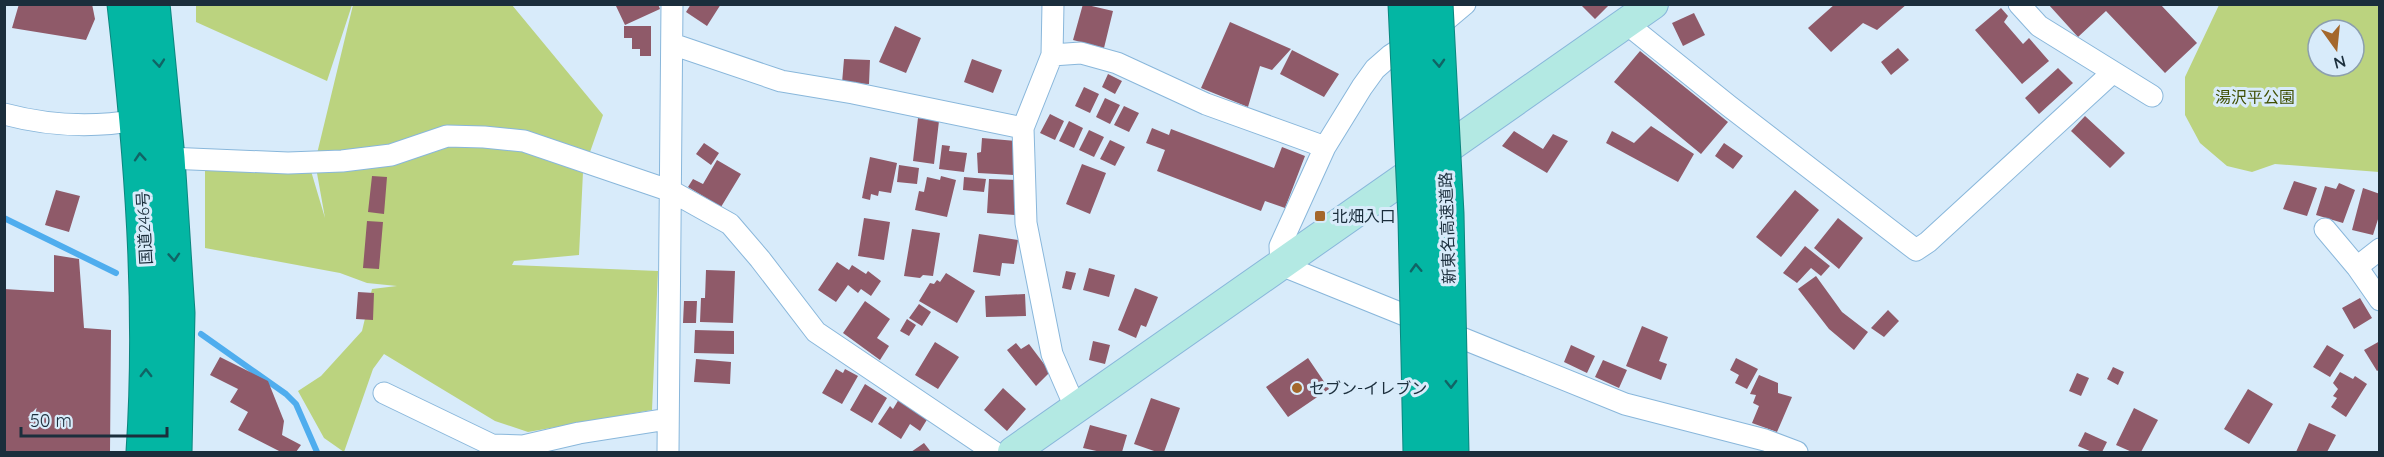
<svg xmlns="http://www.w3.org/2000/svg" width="2384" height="457" font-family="Quicksand,'Noto Sans JP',sans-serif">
<rect width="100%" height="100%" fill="#d8ebfa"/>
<path fill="#bbd37f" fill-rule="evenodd" d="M196 5V4L352 5 327 81 196 22Z
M353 5H512L603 115 583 172 579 255 514 261 512 265 658 271 652 410 528 432 495 421 384 354 373 369 344 452 324 438 298 391 321 376 362 331 372 289 397 286 367 283 340 273 205 248V166L311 171 325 218 315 162Z
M2219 5H2379V172L2275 164 2252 172 2227 166 2200 143 2185 115V77ZM2318 30H2354V66H2318Z"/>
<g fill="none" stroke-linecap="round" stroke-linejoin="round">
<path stroke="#4fadee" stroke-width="6" d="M4 218 116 273
M201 334 286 394 296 404 317 452"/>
</g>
<path fill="#8f5a69" d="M19 4H92L95 19 86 40 12 28Z
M619 4H658L660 9 625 25 616 6Z
M691 4H721L707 26 686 12Z
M1083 4 1113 11 1104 48 1073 40Z
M1580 4H1610L1595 19Z
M1835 4H1907L1877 30 1863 23 1831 52 1808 28Z
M2048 4H2160L2197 43 2165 73 2106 11 2078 37Z
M2001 8 2008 16 2004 22 2023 44 2029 38 2049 61 2022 84 1975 30Z
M1694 13 1705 35 1683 46 1672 23Z
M1230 22 1291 49 1272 70 1260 66 1248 107 1201 88Z
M624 26H651V56H640V49H632V38H624Z
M895 26 921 38 906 73 879 62Z
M1898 48 1909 60 1891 75 1881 62Z
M1292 50 1339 74 1324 97 1280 74Z
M1640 51 1728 122 1701 154 1614 82Z
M844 59 870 60 869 84 842 83Z
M972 59 1002 70 993 93 964 82Z
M2058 68 2073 83 2039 114 2025 98Z
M1108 74 1122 81 1115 94 1102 87Z
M1084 87 1099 94 1090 113 1075 106Z
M1105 98 1120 105 1110 124 1096 117Z
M1124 106 1139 113 1129 132 1114 125Z
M1050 114 1064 121 1055 140 1040 133Z
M2085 116 2125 153 2110 168 2071 131Z
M918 118 939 121 934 164 913 161Z
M1069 121 1083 128 1074 148 1059 141Z
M1651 126 1694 154 1678 182 1606 143 1612 131 1634 143Z
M1152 128 1169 135 1171 129 1274 168 1282 147 1305 156 1285 208 1265 201 1261 211 1157 171 1165 150 1146 143Z
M1089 130 1104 137 1094 157 1079 150Z
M1514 131 1543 149 1553 134 1568 141 1547 173 1502 146Z
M982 138 1016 141 1014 175 978 173 977 153 981 152Z
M1110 140 1125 147 1115 166 1100 159Z
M704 143 719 153 711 165 696 154Z
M1724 143 1743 156 1733 169 1715 156Z
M942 145 950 146 949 151 967 153 964 172 939 169Z
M870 157 897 163 891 193 879 191 878 196 871 194 870 200 862 198Z
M717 160 741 174 721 207 688 187 693 179 703 184Z
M1082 164 1106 173 1090 214 1066 204Z
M899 165 919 168 917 184 897 182Z
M372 176 387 177 384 214 368 212Z
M941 176 956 180 947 217 915 210 919 191 924 192 927 177 940 180Z
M964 177 986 179 984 192 963 190Z
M989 179 1017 180 1015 215 987 213Z
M2294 181 2317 188 2307 216 2283 209Z
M2339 183 2355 190 2343 223 2316 215 2325 186 2336 189Z
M2363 188 2380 194V213L2373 235 2352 230Z
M56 190 80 196 69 232 45 225Z
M1795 190 1819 210 1781 257 1756 237Z
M864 218 890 222 884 260 858 256Z
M1838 218 1863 238 1839 269 1814 248Z
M367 221 383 222 379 269 363 268Z
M912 229 940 233 933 276 923 275 920 278 904 276Z
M979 234 1018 240 1014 264 1002 263 1000 276 973 272Z
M1805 246 1830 266 1821 276 1811 268 1797 283 1783 273Z
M54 255 79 259 84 328 111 330 110 452H4V289L54 292Z
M837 262 849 270 852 265 866 274 868 271 881 281 871 296 861 289 858 293 848 285 836 302 818 290Z
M1089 268 1115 275 1109 297 1083 290Z
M706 270 735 271 733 323 700 322 701 298H705Z
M1066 271 1076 273 1071 290 1062 288Z
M946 273 975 291 957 323 919 301 930 283 934 284 937 280 940 282Z
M1816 276 1842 312 1868 332 1854 350 1829 329 1798 289Z
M1135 288 1158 297 1146 327 1141 325 1136 338 1118 330Z
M358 292 374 293 373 320 356 319Z
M1025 294 1026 316 986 317 985 296Z
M2360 298 2372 318 2354 329 2342 308Z
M684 301H697L696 323H683Z
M865 301 890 319 877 338 889 346 880 360 843 333Z
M919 304 931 312 922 326 909 318Z
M1888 310 1899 321 1884 337 1871 328Z
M907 319 916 325 909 336 900 331Z
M1642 326 1668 337 1659 361 1667 364 1661 380 1626 366Z
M695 330 734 331V354L694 353Z
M1093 341 1110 345 1105 364 1089 360Z
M2380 341V369L2377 371 2364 350Z
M935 342 959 357 938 389 915 375Z
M1016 343 1021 349 1029 344 1050 372 1036 386 1007 350Z
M1571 345 1595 356 1587 373 1564 362Z
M2327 345 2344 355 2330 377 2313 367Z
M220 357 268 381 284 421 282 435 301 445 296 452H281L238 430 248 412 230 402 238 389 210 375Z
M1308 358 1329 389 1288 417 1266 387Z
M1736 358 1758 369 1747 389 1735 383 1739 375 1730 370Z
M696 359 731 362 730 384 694 382Z
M1603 360 1627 370 1619 388 1595 377Z
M2113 367 2124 372 2118 385 2107 379Z
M836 369 843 373 845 369 858 376 842 404 822 393Z
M2340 372 2353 379 2355 376 2367 384 2346 417 2331 407 2337 398 2333 396 2338 389 2333 383Z
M2077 373 2089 378 2081 396 2069 391Z
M1759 375 1778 383V393L1792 397 1777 432 1752 423 1759 406 1753 403 1756 395 1750 394Z
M865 384 887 398 872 423 850 410Z
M1003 388 1026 409 1007 431 984 410Z
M2248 389 2273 404 2249 444 2224 429Z
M1151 398 1180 408 1164 452H1157L1134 444Z
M899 399 928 418 920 431 910 424 901 439 878 424 890 406 893 409Z
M2134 408 2158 420 2141 452H2132L2116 445Z
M2309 423 2336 435 2327 452H2296Z
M1090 425 1127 435 1122 452H1101L1083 448Z
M2085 432 2107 442 2102 452H2092L2078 446Z
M924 443 931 452H911Z"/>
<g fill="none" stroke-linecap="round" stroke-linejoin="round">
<defs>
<path id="street" d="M1465 4 1446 20 1391 55 1375 69 1362 87 1325 147 1280 246 1281 265 1625 404 1765 440 1797 452
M2019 4 2039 26 2152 96
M1627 24 1729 106 1916 250 1928 242 2112 73
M672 44 781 81 853 93 1023 128 1052 55 1081 53 1117 63 1206 104 1325 147
M1052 55 1053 4
M4 114C49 126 92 128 137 120
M1023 128 1026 223 1052 354 1075 407
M168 158 288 163 342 161 391 155 447 136 484 137 524 141 671 191 730 224 760 259 816 332 994 452
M2325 229 2357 267 2380 300
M2357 267 2380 249
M384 393 492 445 523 446 579 433 668 419
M668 452 672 4"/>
<path id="secondary" d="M1013 452 1653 4"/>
<path id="highway" d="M124 4C141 154 153 302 143 452
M153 4 168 158 178 313 175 452"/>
</defs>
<use href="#street" stroke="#89b7db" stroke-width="23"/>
<use href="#secondary" stroke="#89b7db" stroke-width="32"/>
<use href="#highway" stroke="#0b867f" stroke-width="35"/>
<use href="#street" stroke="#fff" stroke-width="21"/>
<use href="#secondary" stroke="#b3e9e3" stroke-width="30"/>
<use href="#highway" stroke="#03b6a3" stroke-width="33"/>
<defs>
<path id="highway-bridge" d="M1405 4 1415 219 1420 452
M1436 4 1447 214 1452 452"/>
</defs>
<use href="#highway-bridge" stroke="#0b867f" stroke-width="35" stroke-linecap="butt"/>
<use href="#highway-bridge" stroke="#03b6a3" stroke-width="33"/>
</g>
<defs><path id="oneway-chevron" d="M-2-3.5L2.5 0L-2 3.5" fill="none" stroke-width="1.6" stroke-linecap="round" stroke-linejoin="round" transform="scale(1.5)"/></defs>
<g stroke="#116465">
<use href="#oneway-chevron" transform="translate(159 63) rotate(85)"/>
<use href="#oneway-chevron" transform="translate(1439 63) rotate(87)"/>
<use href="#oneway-chevron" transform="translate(140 157) rotate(-94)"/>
<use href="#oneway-chevron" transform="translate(174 257) rotate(86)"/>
<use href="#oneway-chevron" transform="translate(1416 268) rotate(-92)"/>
<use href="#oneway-chevron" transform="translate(146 373) rotate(-90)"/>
<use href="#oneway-chevron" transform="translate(1451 384) rotate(89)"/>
</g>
<g fill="#a4672b" stroke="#d8ebfa" stroke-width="2">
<rect x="1314" y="210" width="12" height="12" rx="3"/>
<circle cx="1297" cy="388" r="6"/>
</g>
<g text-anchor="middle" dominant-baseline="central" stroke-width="6" stroke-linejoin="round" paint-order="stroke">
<g font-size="16" fill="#405003" stroke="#d8ebfa">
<text x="2255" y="97">湯沢平公園</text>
</g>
<g font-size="16" fill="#1b2e3c" stroke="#d8ebfa" text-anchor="start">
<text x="1332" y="216">北畑入口</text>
<text x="1309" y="388">セブン-イレブン</text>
</g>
<g font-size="16" fill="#1b2e3c" stroke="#d8ebfa">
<text transform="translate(144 228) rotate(-93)">国道246号</text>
<text transform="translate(1447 228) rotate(-92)">新東名高速道路</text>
</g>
</g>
<rect width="2384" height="457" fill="none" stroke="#1b2e3c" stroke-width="12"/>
<g transform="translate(2336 48) rotate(165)"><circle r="28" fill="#d8ebfa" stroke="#8c9fae" stroke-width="1.5"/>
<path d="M0-4.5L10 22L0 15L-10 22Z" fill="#a4672b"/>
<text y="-9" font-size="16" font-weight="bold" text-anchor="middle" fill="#1b2e3c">N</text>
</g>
<path d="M21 427v9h146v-9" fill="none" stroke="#1b2e3c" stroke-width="3"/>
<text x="30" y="427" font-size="18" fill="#1b2e3c" stroke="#d8ebfa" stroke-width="4.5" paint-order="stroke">50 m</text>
</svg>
